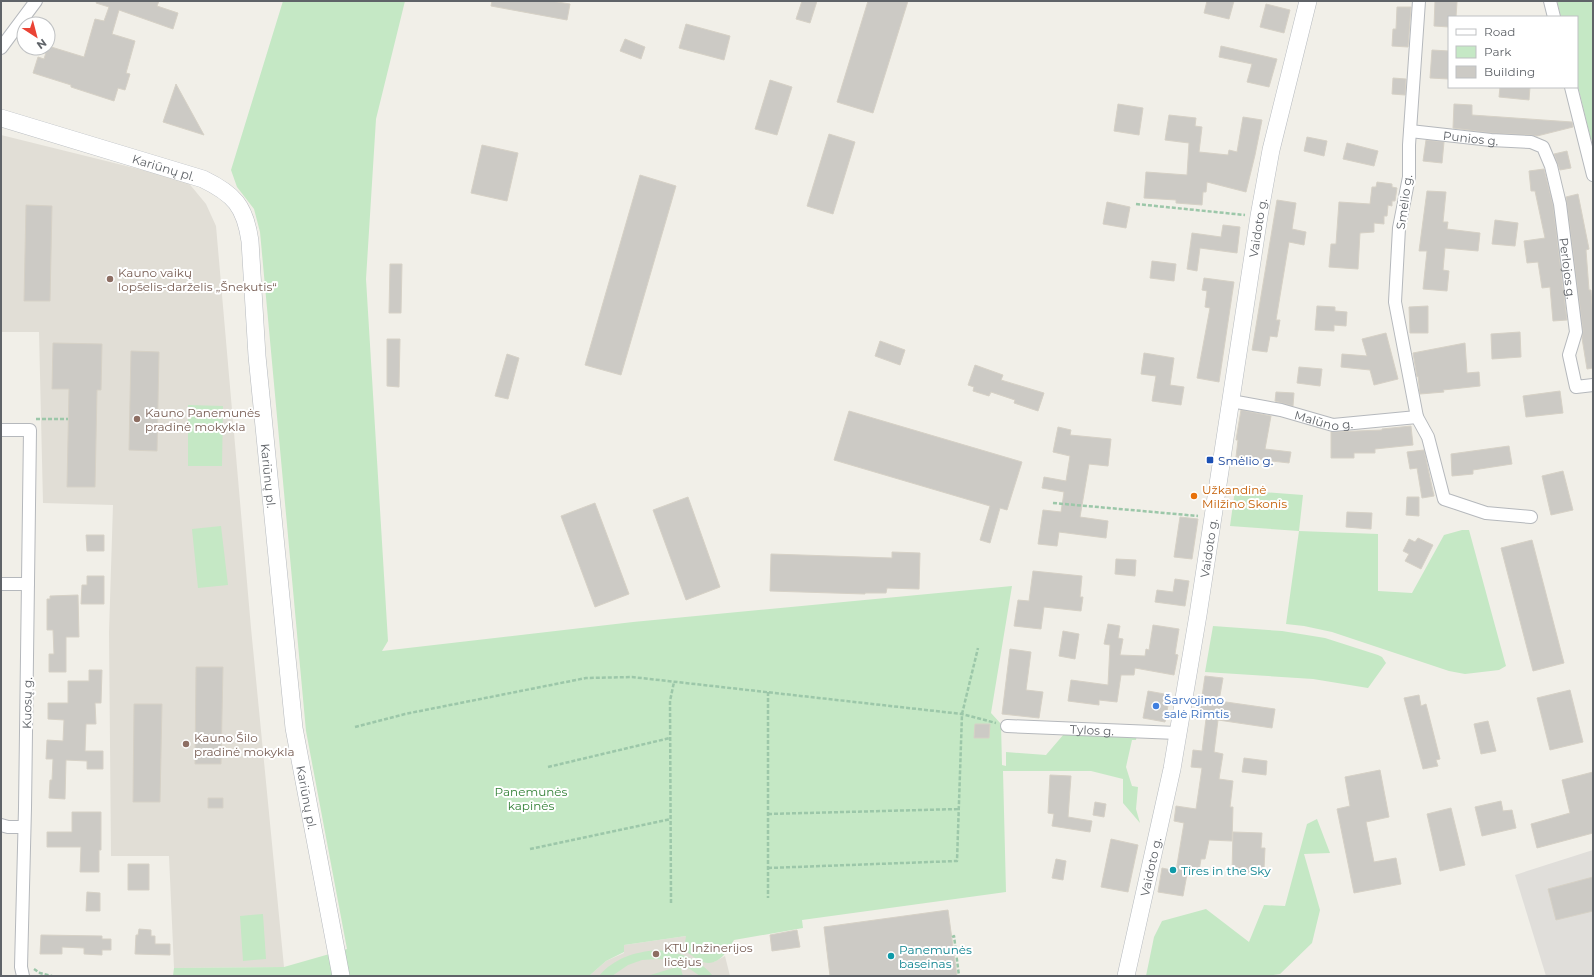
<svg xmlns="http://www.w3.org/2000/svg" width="1594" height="977" font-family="Montserrat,sans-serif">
<rect width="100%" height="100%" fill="#f1efe8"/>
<path fill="#e0deda" d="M1593 850V976H1546L1515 875Z"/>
<path fill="#e1ded6" d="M1 135 187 181 206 204 216 226 251 628 284 967 174 968 169 856H111L109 632 113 505 43 503 39 332H1Z
M686 936 714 962 725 956 730 976H589L606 961 624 953V945Z"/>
<path fill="#c5e8c5" d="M283 1H405L376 119 366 279 388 641 382 651 633 622 1012 586 991 713 1001 724 1002 765 1006 766V752L1046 755 1064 734 1137 735 1136 740H1132L1126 767 1132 786 1138 787 1136 809 1140 823 1123 803V779L1091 771H1003L1006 892 802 920 803 928 734 940C728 950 719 967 703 962 697 960 690 954 684 950L686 936 624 945V952L606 961 589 976H173L174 968 284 967 347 949 306 731 260 232 254 209 237 187 231 170Z
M1557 1H1591L1593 5V139L1591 140 1577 82V17H1561Z
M188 405 223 406 222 466H188Z
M1235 490 1303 495 1299 531 1378 534V591L1412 593 1444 535 1462 530H1469L1506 666 1499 670 1465 674 1449 671 1332 632 1304 626 1286 624 1299 531 1230 526Z
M221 526 228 585 198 588 192 529Z
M1213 626 1282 631 1325 638 1378 655 1382 657 1386 663 1368 688 1313 679 1205 672Z
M1317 819 1330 853 1304 854 1320 910 1312 943 1280 974 1267 976H1146L1154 937 1162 921 1206 909 1249 942 1264 905 1285 906 1307 824Z
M263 914 266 959 243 961 240 916Z
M657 950C679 952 698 958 713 976H700L684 965 671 960 658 959 642 960 628 965 612 976H599C614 958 635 952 657 950Z
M680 966 683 976H647Z"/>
<path fill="#cccac5" stroke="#d6d1c6" d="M97 1H159L157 6 178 13 173 29 119 10 112 34 135 41 126 73 130 74 125 90 118 88 114 101 71 87V85L33 73 38 57 44 59 48 46 84 57 95 19 104 21 109 7 96 3Z
M492 1H551L570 4 567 20 491 6Z
M802 1H817L810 23 796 19Z
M868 1H908L873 113 837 102Z
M1207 1H1234L1229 19 1204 13Z
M1435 1 1457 2 1456 17H1449V27L1434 26Z
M1266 4 1290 10 1284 33 1260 27Z
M1397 7H1411L1408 47 1392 46 1393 29H1396Z
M686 24 730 36 724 60 679 48Z
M625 39 645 47 641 59 620 51Z
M1221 46 1277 59 1269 87 1247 82 1252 64 1219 57Z
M1432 50 1449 51V79L1430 78Z
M1393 78 1406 79 1405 95 1392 94Z
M770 80 792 87 777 135 755 129Z
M176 84 204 135 163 122Z
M1500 87H1530L1529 100 1499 97Z
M1118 104 1143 108 1139 135 1114 131Z
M1454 104 1472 105V115L1572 122 1573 127 1537 136 1531 135 1492 133 1453 128Z
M1169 115 1196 118 1195 126 1202 127 1199 152 1228 155 1229 150 1237 152 1243 117 1262 120 1255 155 1246 192 1207 182 1206 192H1203L1202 205 1176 203V200L1144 198 1146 172 1187 175 1189 143 1165 140Z
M829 134 855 142 833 214 807 206Z
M1307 137 1327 141 1324 156 1304 151Z
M1426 140 1444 142 1442 163 1423 161Z
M1347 143 1378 151 1374 166 1343 159Z
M482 145 518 153 507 201 471 193Z
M1567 151 1571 168 1560 170 1554 154Z
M1544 169 1553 205 1567 320 1553 321 1550 287 1542 288 1538 262 1527 263 1524 241 1545 238 1535 191H1531L1529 171Z
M640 175 676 186 621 375 585 365Z
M1377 182 1392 184V187L1397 188 1395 201H1392V206L1388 205 1387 216H1384V224L1374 223V232L1360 233 1358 269 1329 267 1331 244H1336L1339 202 1370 204 1372 187H1376Z
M1427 191 1446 192 1443 222H1448L1447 229 1480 233 1478 251 1445 248 1443 270 1449 271 1447 291 1423 289 1427 251H1419Z
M1578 194 1589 249 1586 250 1589 290H1591L1593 321V368L1587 369 1582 338 1583 331 1566 197Z
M1277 200 1296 203 1292 229 1306 232 1304 245 1289 242 1276 320H1280L1277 337 1270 336 1267 352 1252 350Z
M1107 202 1130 207 1126 228 1103 224Z
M26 205 52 206 50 301H24Z
M1495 220 1518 223 1515 246 1492 244Z
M1223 225 1240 227 1237 253 1200 248 1197 271 1187 269 1192 233 1221 237Z
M1152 261 1176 264 1174 281 1150 278Z
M390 264H402L401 313H389Z
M1204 278 1234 282 1219 382 1197 378 1210 308 1205 307 1207 291 1202 290Z
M1317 306 1335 307V311L1347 312 1346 326 1334 325V331L1315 330Z
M1428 306V333H1410L1409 307Z
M1520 332 1521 357 1492 359 1491 334Z
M1386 333 1398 379 1374 385 1370 370 1341 367 1342 354 1367 356 1362 339Z
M387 339H400L399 387 387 386Z
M880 341 905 350 900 365 875 356Z
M53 343 102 344 101 390H97L95 487H67L69 389H52Z
M1465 343 1467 373 1479 372 1480 386 1443 390 1444 392 1420 394 1418 376 1417 377 1413 353Z
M131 351 159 352 157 451 129 450Z
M1144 353 1174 358 1170 385 1184 387 1181 405 1152 401 1156 376 1141 374Z
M507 354 519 358 508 399 495 396Z
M975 365 1003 375 1001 380 1044 393 1038 411 1014 403 1015 400 991 392 989 396 973 391 974 387 968 385Z
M1299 367 1322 369 1320 386 1297 383Z
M1560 391 1563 413 1526 417 1523 396Z
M1276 392 1294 393 1293 406 1275 401Z
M1241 410 1271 416 1265 449 1291 452 1289 463 1236 457 1238 440H1236Z
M849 411 1022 462 1007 510 1000 508 990 543 980 540 990 506 834 460Z
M1411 426 1413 445 1375 449V453H1354V458H1331V432L1382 430V429Z
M1058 427 1071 430 1070 435 1111 439 1108 466 1089 464 1080 517 1108 521 1106 538 1059 532 1057 546 1038 544 1043 510 1061 512 1064 492 1042 488 1044 477 1066 481 1070 456 1053 452Z
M1509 446 1512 464 1473 470V474L1452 476 1451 454Z
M1424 450 1434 496 1422 498 1417 468 1410 469 1407 452Z
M1563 471 1573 510 1551 515 1542 476Z
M688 497 720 587 686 600 653 510Z
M1407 497H1419V516L1406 515Z
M595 503 629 594 595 607 561 516Z
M1347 512 1372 513 1371 529 1346 527Z
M1180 517 1198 519 1192 559 1174 557Z
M86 535H104V551H87Z
M1418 538 1433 545 1421 569 1405 561 1409 554 1403 551 1409 539 1415 542Z
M1532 540 1564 663 1533 671 1501 548Z
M892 552 920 553 919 589 887 588 886 593H865V594L770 591 771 554 892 558Z
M1116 559 1136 560 1135 576 1115 574Z
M1033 571 1082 576 1080 597H1083L1081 611 1044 607 1041 629 1014 626 1018 600 1029 601Z
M87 576H104V604H81L82 585H87Z
M1175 579 1189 581 1185 606 1155 602 1157 590 1173 592Z
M78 595 79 637H66V672H49V654H54L53 630H47V599H50V596Z
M1108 624 1120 626 1118 638 1123 639 1120 655 1145 656 1146 649 1149 650 1153 625 1179 629 1175 654 1178 655 1174 675 1135 668 1134 675H1121L1117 702 1099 700V705L1068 701 1071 680 1108 685 1110 645 1104 644Z
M1063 631 1079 634 1075 659 1059 656Z
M1010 649 1031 652 1026 690 1043 692 1039 718 1002 714Z
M196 667H223L221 764H195Z
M89 670H102L101 703H95L96 724H86L85 751H103V769H87V761L66 760 65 799 49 798 50 780H52L53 759H46L47 740 63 741 64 720 48 719V703H68V681H89Z
M1205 676 1223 678 1219 701 1275 709 1272 728 1218 720 1214 752 1223 754 1219 779 1233 781 1230 807H1233L1232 841 1209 840 1205 859H1201L1199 871 1188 869 1183 896 1158 892 1162 868 1176 871 1184 823 1174 821 1176 806 1196 809 1202 768 1191 767 1193 750 1202 751 1206 719 1199 717Z
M1570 690 1583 742 1550 750 1537 698Z
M1148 691 1170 695 1165 722 1143 718Z
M1419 695 1421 706 1426 704 1440 759 1436 760 1438 766 1423 769 1404 698Z
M134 704H162L160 802H133Z
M1488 721 1496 751 1481 754 1474 724Z
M975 724H990L989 738H974Z
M1244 758 1267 761 1266 775 1242 772Z
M1380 770 1389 817 1366 822 1374 862 1396 858 1401 884 1354 893 1337 809 1350 806 1345 777Z
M1593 772V833L1537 848 1531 824 1570 813 1562 780Z
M1050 775 1071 776 1068 817 1092 821 1090 832 1052 826 1054 814 1048 813Z
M208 798H223V808H208Z
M1501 801 1503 811 1512 810 1516 828 1482 836 1475 807Z
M1095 802 1106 804 1104 817 1093 815Z
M1451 808 1465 865 1440 871 1427 814Z
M72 812H101V850H99V872H80L81 847H47V832H72Z
M1233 832 1262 833 1261 848H1265L1264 869 1260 868V873L1232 872Z
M1111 839 1138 845 1128 892 1101 887Z
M1056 859 1066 861 1063 880 1052 878Z
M128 864H149V890H128Z
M1593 877V911L1556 920 1548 889Z
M87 892 100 893V911H86Z
M948 910 957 976H830L824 927Z
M139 929 151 930V936H155V944H170V955L135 954 136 935H138Z
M797 930 800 947 772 951 770 935Z
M41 935 102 936V939H111V950H102V955L84 954V948L62 947V954H40Z"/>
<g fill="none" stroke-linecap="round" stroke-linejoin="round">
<defs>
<g id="street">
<path d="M1419 1 1409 145V177L1399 228 1395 302 1417 417 1428 437 1444 499 1486 513 1531 517"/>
<path d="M1550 1 1554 17"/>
<path d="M1 48 36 1"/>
<path d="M1571 87 1593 175"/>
<path id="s1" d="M1410 131 1491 140 1531 142 1543 147 1551 166 1560 204 1576 332 1569 355 1576 387 1593 385"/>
<path id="s2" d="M1231 401 1281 410 1333 425 1417 417"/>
<path d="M1 430H30L25 808 21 967 23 976"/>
<path d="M1 584H28"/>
<path id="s3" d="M1007 726 1177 733"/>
<path d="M1 825 8 827H24"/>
</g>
<g id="secondary">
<path id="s4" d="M1 118 203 179C234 194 245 206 250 241L257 356 294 728 341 976"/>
<path id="s5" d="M1126 976 1172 769 1198 615 1259 216 1271 150 1308 1"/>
</g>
</defs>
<use href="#street" stroke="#b5b8bc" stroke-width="14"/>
<use href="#secondary" stroke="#b6babf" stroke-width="18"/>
<path stroke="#9cc7a9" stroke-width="2.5" stroke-dasharray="4 2" stroke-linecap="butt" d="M1136 204 1245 215
M36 419H68
M1053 503 1198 516
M768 692V898
M355 727 405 714 586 678 632 677 962 714 996 723
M548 767 670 738
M768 814 959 809
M530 849 671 819
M768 868 957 861 962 714 978 648
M671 903 670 701 674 682
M952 937 954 936 959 976
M34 969 40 973 52 976"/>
<use href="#street" stroke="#fff" stroke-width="12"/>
<use href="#secondary" stroke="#fff" stroke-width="17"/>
</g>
<g fill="#8d6e63" stroke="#fff" stroke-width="1.5">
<circle cx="110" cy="279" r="4"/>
<circle cx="137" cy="419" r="4"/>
<circle cx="186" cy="744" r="4"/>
<circle cx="656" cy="954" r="4"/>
</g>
<rect fill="#1a4fb4" stroke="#fff" stroke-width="1.5" x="1206" y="456" width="8" height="8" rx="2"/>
<circle fill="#e8710a" stroke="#fff" stroke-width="1.5" cx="1194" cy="496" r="4"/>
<circle fill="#3f7fe0" stroke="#fff" stroke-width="1.5" cx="1156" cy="706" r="4"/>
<g fill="#0f9aa8" stroke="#fff" stroke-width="1.5">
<circle cx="1173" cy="870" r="4"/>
<circle cx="891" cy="956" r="4"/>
</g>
<g text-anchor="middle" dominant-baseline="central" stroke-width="4" stroke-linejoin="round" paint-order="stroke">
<g font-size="12" fill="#5f6368" stroke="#fff">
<text stroke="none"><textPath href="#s1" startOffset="61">Punios g.</textPath></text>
<text stroke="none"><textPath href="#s4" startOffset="170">Kariūnų pl.</textPath></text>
<text transform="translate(1404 202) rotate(-82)">Smėlio g.</text>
<text stroke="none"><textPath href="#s5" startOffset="760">Vaidoto g.</textPath></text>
<text stroke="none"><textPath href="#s1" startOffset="259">Perlojos g.</textPath></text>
<text stroke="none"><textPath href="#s2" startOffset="95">Malūno g.</textPath></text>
<text stroke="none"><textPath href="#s4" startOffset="529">Kariūnų pl.</textPath></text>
<text stroke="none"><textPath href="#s5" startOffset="436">Vaidoto g.</textPath></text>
<text transform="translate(27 703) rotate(-89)">Kuosų g.</text>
<text stroke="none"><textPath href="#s3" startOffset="85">Tylos g.</textPath></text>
<text stroke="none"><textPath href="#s4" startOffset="853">Kariūnų pl.</textPath></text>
<text stroke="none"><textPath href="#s5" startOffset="112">Vaidoto g.</textPath></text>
</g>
<g font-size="12" fill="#785e54" stroke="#fff" text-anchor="start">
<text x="118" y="272">Kauno vaikų<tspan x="118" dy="14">lopšelis-darželis „Šnekutis“</tspan></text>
<text x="145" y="412">Kauno Panemunės<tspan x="145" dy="14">pradinė mokykla</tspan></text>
<text x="194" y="737">Kauno Šilo<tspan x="194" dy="14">pradinė mokykla</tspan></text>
<text x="664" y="947">KTU Inžinerijos<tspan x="664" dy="14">licėjus</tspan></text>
</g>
<g font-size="12" fill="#164399" stroke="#fff" text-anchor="start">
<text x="1218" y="460">Smėlio g.</text>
</g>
<g font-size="12" fill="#c56008" stroke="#fff" text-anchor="start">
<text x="1202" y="489">Užkandinė<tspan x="1202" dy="14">Milžino Skonis</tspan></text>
</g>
<g font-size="12" fill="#366cbe" stroke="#fff" text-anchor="start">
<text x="1164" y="699">Šarvojimo<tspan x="1164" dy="14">salė Rimtis</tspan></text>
</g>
<g font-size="12" fill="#348238" stroke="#fff">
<text x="531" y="791">Panemunės<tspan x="531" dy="14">kapinės</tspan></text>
</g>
<g font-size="12" fill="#0d838f" stroke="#fff" text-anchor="start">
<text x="1181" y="870">Tires in the Sky</text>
<text x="899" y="949">Panemunės<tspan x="899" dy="14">baseinas</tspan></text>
</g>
</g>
<rect width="1594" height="977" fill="none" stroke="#5f6368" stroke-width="4"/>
<rect x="1448" y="16" width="130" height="72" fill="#ffffff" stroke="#bfc1c3"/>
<rect x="1456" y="29" width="20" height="6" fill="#ffffff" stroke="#bfc1c3"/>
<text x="1484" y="36" font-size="12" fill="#5f6368">Road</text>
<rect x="1456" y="46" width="20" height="12" fill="#c5e8c5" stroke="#bfc1c3"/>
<text x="1484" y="56" font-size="12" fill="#5f6368">Park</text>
<rect x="1456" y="66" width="20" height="12" fill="#cccac5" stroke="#bfc1c3"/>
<text x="1484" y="76" font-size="12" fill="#5f6368">Building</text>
<g transform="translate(36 36) rotate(144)"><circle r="19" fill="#ffffff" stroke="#bfc1c3"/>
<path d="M0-3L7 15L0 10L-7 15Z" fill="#ea4335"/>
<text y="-6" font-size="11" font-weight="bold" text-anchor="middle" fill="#5f6368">N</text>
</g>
</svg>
